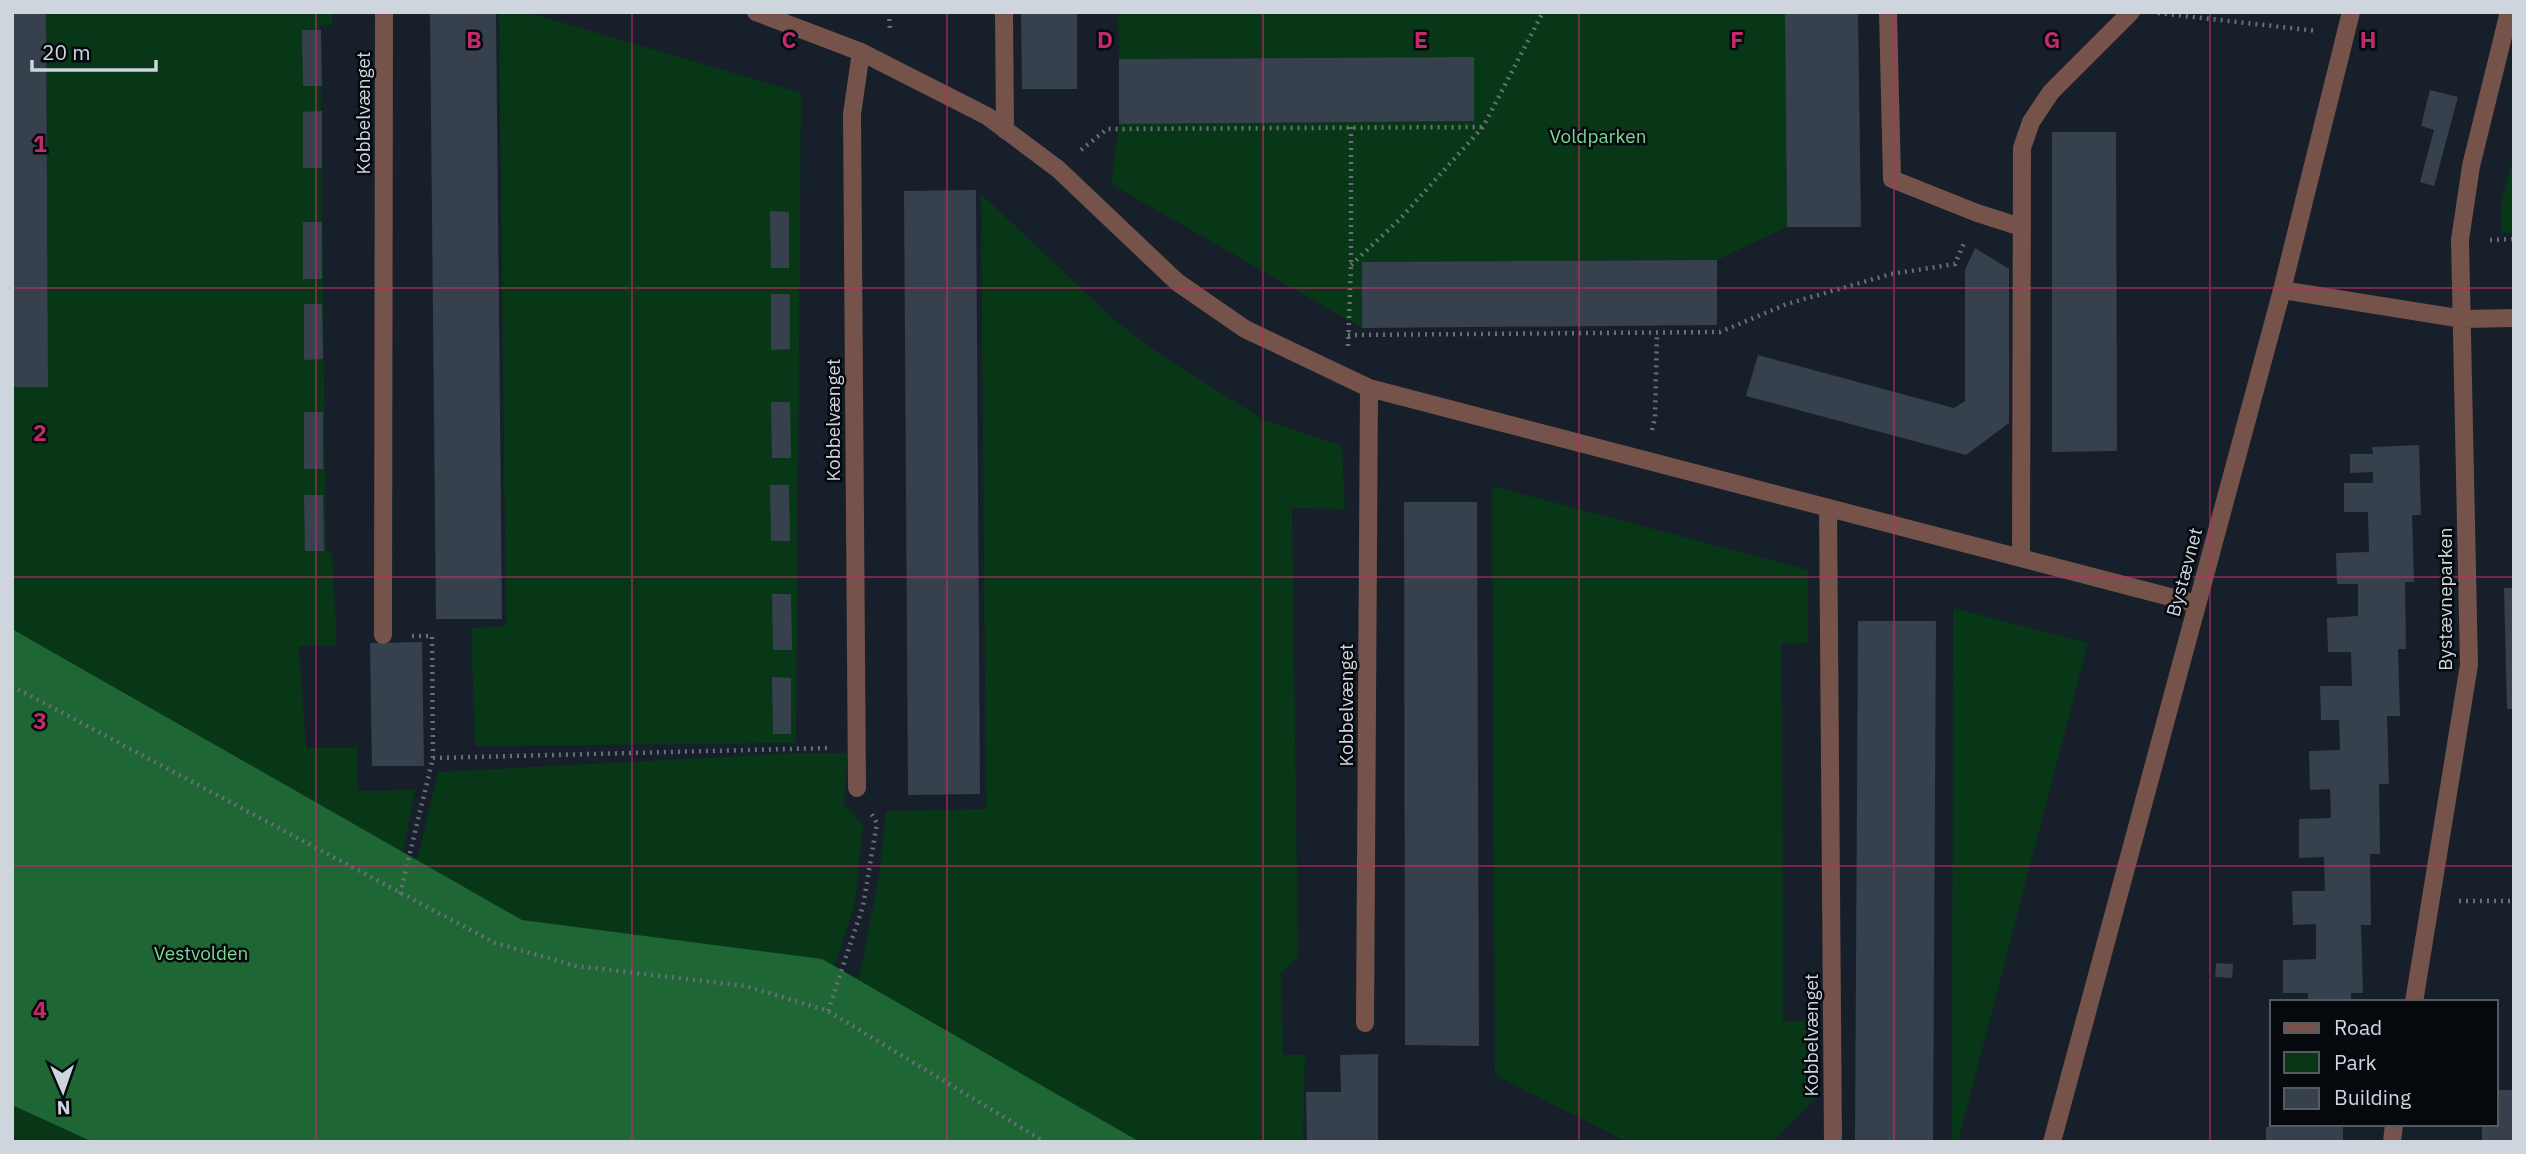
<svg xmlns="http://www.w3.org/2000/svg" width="2526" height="1154" font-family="'IBM Plex Sans',sans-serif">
<rect width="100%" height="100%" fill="#161f2a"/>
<path fill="#083718" d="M46 12H332V25L320 26 326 551 332 553 337 646H299L306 748H358V791L415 790 403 852 417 860 438 772 797 753H847L844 804 863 825 855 904 835 966 859 979 879 876 886 811 986 809 981 194 1118 323 1158 353 1262 419 1342 446 1345 509 1292 508 1298 957 1281 973 1283 1055H1305L1303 1142H12V387H48Z
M499 12H526L801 93 796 743 475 746 471 628 506 626Z
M1118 12H1785L1787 227 1717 260 1362 262V328L1111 184 1119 124 1473 121V57L1119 59Z
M2514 154V233H2501V204Z
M1492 486 1808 570V643L1782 644 1783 1021H1813L1814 1099 1773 1142H1627L1495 1075Z
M1953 608 2088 643 1958 1142H1952Z"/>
<path fill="#1f6635" d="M12 629 522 920 822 959 1140 1142H93L12 1105Z"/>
<path fill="#37414e" d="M12 12H46L48 387H12Z
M1021 12H1077V89H1022Z
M1785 12H1858L1861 227H1787Z
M496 13 502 619H436L430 14Z
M302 30H321L322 86H303Z
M1474 57V121L1119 124V59Z
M2430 90 2458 97 2434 186 2420 182 2434 130 2421 126Z
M322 111V168H303V112Z
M2052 132H2116L2117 451 2052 452Z
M976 190 980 794 908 795 904 191Z
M770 211 789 212V268H771Z
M303 222H322V279H303Z
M1975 248 2009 269V423L1966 455 1746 396 1758 355 1954 408 1965 401V270Z
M1717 260V325L1362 328V262Z
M771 294H790V349L771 350Z
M304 304H322L323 359 304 360Z
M771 402H790L791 458H772Z
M304 412H323V469H304Z
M2419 445 2421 515H2412L2414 582H2405L2406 649H2398L2400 716H2387L2389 784H2379L2380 854H2370L2371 925H2361L2363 993H2351V1002H2308V993H2283V960L2316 959V924L2293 925 2292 891H2325L2324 857 2299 858V819L2331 818 2330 789 2310 790 2309 751 2340 750 2339 720H2321L2320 686H2352L2351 652H2328L2327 618 2358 616V584H2337L2336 553 2369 552 2368 512H2344V483H2373V472L2350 473V454H2373L2372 447Z
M770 485H789L790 541H771Z
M304 495H323L324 551H305Z
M1404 502H1477L1479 1046 1405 1045Z
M2504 588H2514V709H2507Z
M772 594H791L792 650H773Z
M1858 621H1936L1933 1142H1855Z
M422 642 424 766H372L370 643Z
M772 677 791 678V734H773Z
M2216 963 2233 964 2232 978 2215 977Z
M1378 1054V1142H1307L1306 1092H1341L1340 1055Z
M2496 1090H2514V1142H2482V1124H2496Z
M2297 1124H2343V1142H2266V1127H2297Z"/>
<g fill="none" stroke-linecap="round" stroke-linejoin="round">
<path stroke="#676f78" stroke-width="4.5" stroke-dasharray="2 5" stroke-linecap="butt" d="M889 12 890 32
M2158 13 2317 31
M1081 150 1107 129 1483 127
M2490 240 2514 239
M1351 265 1399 220 1483 127 1543 12
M1348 335 1720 332 1787 304 1891 274 1955 264 1965 241
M1348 346 1351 265V127
M1652 430 1655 418 1657 333
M12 686 495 943 576 966 746 986 828 1011 1045 1142
M433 758 828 748
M400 894 433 758 432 636H412
M2459 901H2514
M828 1011 863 906 877 823 871 813"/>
<path stroke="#75534a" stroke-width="18" d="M1004 12 1005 130"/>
<path stroke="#75534a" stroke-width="18" d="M756 12 861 52 987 116 1058 169 1177 282 1245 329 1369 388 2197 604
M1888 12 1892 179 1977 213 2021 227
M2282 290 2463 319 2514 318
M1828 508 1833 1142
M2021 558 2022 148 2031 122 2051 92 2131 12
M383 635 384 12
M857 788 852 114 861 52
M2414 1002 2469 665 2460 240 2471 166 2509 12
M1365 1023 1369 388
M2052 1142 2282 290 2351 12
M2392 1142 2394 1124"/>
</g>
<path fill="none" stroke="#c32b68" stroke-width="2" stroke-opacity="0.55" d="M316 12V1142M632 12V1142M947 12V1142M1263 12V1142M1579 12V1142M1894 12V1142M2210 12V1142M12 288H2514M12 577H2514M12 866H2514"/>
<g text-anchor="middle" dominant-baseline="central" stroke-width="5" stroke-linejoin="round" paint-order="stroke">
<g font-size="19" fill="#ced5dc" stroke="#05090e">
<text transform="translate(363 113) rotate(-90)">Kobbelvænget</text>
<text transform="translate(833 420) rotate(-90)">Kobbelvænget</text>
<text transform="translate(2184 572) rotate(-75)">Bystævnet</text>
<text transform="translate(2445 599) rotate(-90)">Bystævneparken</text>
<text transform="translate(1346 705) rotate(-90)">Kobbelvænget</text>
<text transform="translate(1811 1035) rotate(-90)">Kobbelvænget</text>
</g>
<g font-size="19" fill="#7bd991" stroke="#05090e">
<text x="1598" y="136">Voldparken</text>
<text x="201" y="953">Vestvolden</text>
</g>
</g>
<g font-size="23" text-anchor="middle" font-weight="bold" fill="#c32b68" stroke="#05090e" stroke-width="5" stroke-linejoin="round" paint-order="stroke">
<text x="474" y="48">B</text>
<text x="789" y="48">C</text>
<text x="1105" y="48">D</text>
<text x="1421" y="48">E</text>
<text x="1737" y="48">F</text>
<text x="2052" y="48">G</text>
<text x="2368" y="48">H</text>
<text x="40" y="152">1</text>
<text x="40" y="441">2</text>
<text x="40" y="729">3</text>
<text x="40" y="1018">4</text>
</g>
<rect width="2526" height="1154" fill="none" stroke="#ced5dc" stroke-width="28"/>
<rect x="2270" y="1000" width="228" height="126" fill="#05090e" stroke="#555b60" stroke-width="2"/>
<rect x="2284" y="1023" width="35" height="10" fill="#75534a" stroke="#555b60" stroke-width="2"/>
<text x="2334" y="1035" font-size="21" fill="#ced5dc">Road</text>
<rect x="2284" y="1052" width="35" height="21" fill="#083718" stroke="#555b60" stroke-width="2"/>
<text x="2334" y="1070" font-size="21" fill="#ced5dc">Park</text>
<rect x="2284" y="1088" width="35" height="21" fill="#37414e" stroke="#555b60" stroke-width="2"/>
<text x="2334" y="1105" font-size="21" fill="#ced5dc">Building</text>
<g transform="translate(63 1091) rotate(178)" stroke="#05090e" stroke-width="5" paint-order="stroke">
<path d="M0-5L12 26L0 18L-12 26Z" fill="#ced5dc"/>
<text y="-10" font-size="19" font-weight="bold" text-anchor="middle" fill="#ced5dc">N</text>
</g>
<path d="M32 60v10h124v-10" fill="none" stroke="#ced5dc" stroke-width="3.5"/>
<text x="42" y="60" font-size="21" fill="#ced5dc" stroke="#05090e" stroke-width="5" paint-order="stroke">20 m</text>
</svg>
